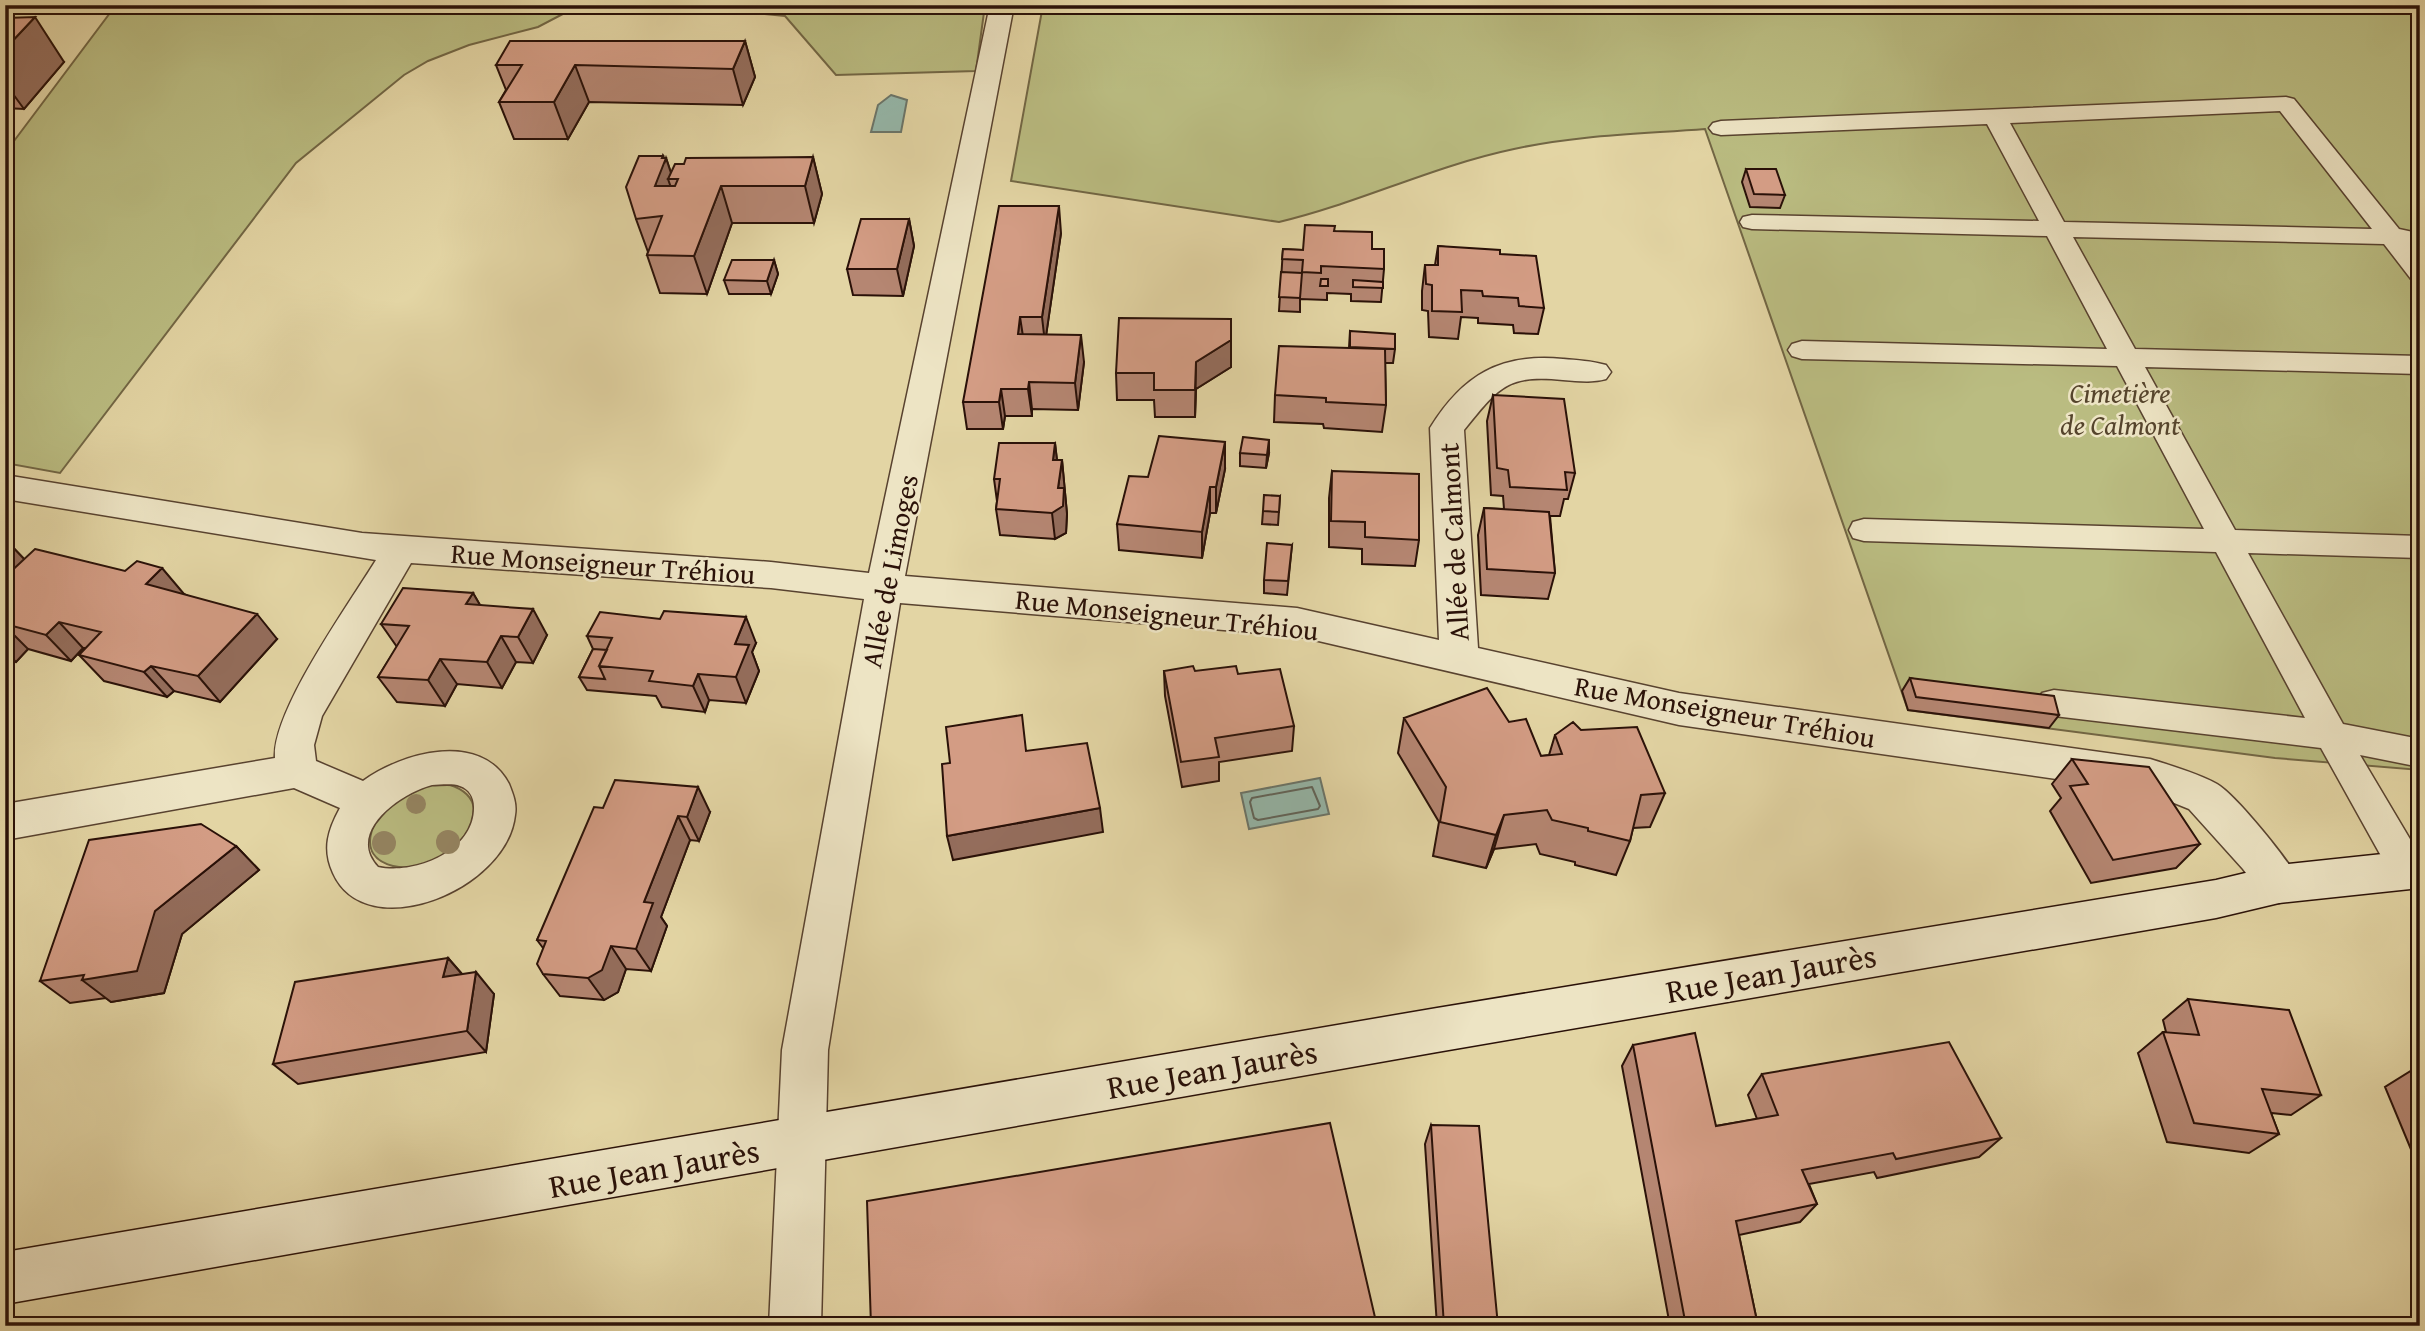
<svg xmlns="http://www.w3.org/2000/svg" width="2425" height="1331" font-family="'Gentium Book Plus',serif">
<rect width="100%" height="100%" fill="#e3d5a4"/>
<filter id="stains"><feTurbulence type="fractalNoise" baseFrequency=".00286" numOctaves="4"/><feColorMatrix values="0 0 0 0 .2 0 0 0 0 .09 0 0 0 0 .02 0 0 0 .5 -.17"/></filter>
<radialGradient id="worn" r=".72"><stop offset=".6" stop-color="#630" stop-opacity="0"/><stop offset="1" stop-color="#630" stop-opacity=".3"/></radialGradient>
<path fill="#babc81" stroke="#726644" stroke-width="2" d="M116 5H580L538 27 469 45 428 61 404 75 296 163 60 473 5 463V153Z
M677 5H985L976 71 836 75 785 16Z
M1043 5H2420V770L2275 758 1908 710 1705 129C1641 134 1577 135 1514 149 1433 166 1359 203 1279 222L1011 181Z
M443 783C516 800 444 879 393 866 354 856 372 818 393 800 406 790 427 785 443 783Z"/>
<path fill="#95b8ab" stroke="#6a756a" stroke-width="2" d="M891 95 907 100 901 132H871L878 105Z
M1320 778 1329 814 1249 829 1241 793Z"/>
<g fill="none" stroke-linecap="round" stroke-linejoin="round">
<path stroke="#60645a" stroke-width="2" d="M1312 787 1320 806 1318 809 1258 820 1254 818 1250 802 1252 798Z"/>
<defs>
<path id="service" d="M2286 97 2294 99 2399 229 2413 232 2417 237 2410 243 2420 256V281L2411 279 2384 244 2073 237 2135 349 2420 356V374L2145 367 2235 530 2420 536V558L2248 553 2343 724 2420 739V767L2360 755 2420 856V882L2408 886 2395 881 2321 748 2054 716 2042 713 2037 703 2042 693 2054 690 2305 718 2216 552 1864 541 1853 538 1849 530 1853 522 1864 519 2204 529 2117 366 1802 359 1792 356 1788 350 1792 344 1802 341 2107 349 2047 236 1752 229 1743 227 1740 222 1743 217 1752 215 2039 221 1987 124 1721 135 1713 133 1709 128 1713 123 1721 121ZM2280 111 2372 229 2064 222 2010 123Z"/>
<path id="minor" d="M990 5H1014L905 576 1297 608 1439 640 1430 428C1463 375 1500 353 1563 359 1577 360 1592 361 1606 365L1611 372 1606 379C1592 383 1578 381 1563 380 1507 374 1498 388 1464 430L1478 648 1679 693 2150 759C2172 766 2197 773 2217 784 2236 795 2291 863 2301 884L2294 897 2279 903 2264 897 2243 869 2189 809 2147 792 1679 725 1297 636 900 603 828 1050 821 1326H769L782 1050 864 599 771 588 411 563 322 716 314 745 316 761 363 781C401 753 481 730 509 784 513 794 517 804 515 815 507 890 366 947 333 873 322 849 328 830 340 808L294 788 5 840V804L275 758C272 711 349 604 376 560L5 499V475L362 533 771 562 869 573ZM432 785C440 785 452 783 460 786 469 789 474 797 474 807 475 851 415 875 378 867 345 832 401 793 432 785Z"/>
<path id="secondary" d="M2420 850V888L2279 903 2216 918 1437 1052 5 1304V1252L1437 1008 2216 880 2279 865Z"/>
</defs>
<use href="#service" stroke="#58422f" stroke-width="3"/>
<use href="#minor" stroke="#58422f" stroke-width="3"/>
<use href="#secondary" stroke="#2a1108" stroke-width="3"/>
<use href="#service" fill="#ede4c4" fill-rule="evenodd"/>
<use href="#minor" fill="#ede4c4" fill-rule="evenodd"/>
<use href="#secondary" fill="#ede4c4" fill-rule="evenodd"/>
</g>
<g fill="#958562">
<circle cx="416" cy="804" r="10"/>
<circle cx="448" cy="842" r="12"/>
<circle cx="384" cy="843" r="12"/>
</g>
<path fill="#b58672" stroke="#2a1108" stroke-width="2" d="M5 18 64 62 24 109 5 108Z
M745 41 755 77 743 105 589 102 568 139H514L499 102 506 90 496 65Z
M663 156 664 158H666L671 173 813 157 822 194 814 223H732L707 294 660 293 647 255 648 252 636 219Z
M1746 169 1785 195 1780 208 1750 207 1742 182Z
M909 219 914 246 903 296 853 295 847 269Z
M1334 231 1372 249 1384 269 1381 302 1351 301V294L1327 293V300L1300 299V312L1279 311 1283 249 1303 250Z
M1061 233 1046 335 1084 362 1078 410 1032 409V416H1005L1003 429H967L963 402Z
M1438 246 1500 254 1544 308 1538 334 1514 333 1513 325 1478 323V318L1461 317 1458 339 1429 337 1428 311 1422 310V291L1425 265H1435Z
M774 260 778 274 771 294H729L724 280Z
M1350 331 1395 349 1393 363H1385L1386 405 1382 432 1324 428 1323 424 1274 422 1275 395 1349 348Z
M1231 340V367L1196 389 1195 417H1155L1154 400H1117L1116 373Z
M1493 395 1575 473 1568 499H1564L1560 516H1550L1555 573 1548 599 1481 595 1478 535 1484 508 1504 509 1503 496 1491 495 1487 421Z
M1055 443 1057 460H1062L1067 514 1066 533 1055 539 1000 535 996 509 997 501 994 479Z
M1240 453H1269L1266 468 1240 466Z
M1225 469 1216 513H1210L1202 558 1119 550 1117 524 1148 477Z
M1332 471 1419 540 1415 566 1362 564V549L1329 547V498Z
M1280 496 1278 525 1262 524 1263 511Z
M5 539 24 559 184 594 277 639 220 702 174 691 167 697 104 681 79 655 85 648H83L71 661 28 649 16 662 5 659Z
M1292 545 1287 595 1264 593V580Z
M473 593 480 605 547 635 533 663 516 662 502 688 457 684 445 706 397 702 378 677 397 647 381 624Z
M587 636 756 643 752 652 759 671 746 703 709 700 705 712 662 707 656 696 587 690 579 677 593 649Z
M1164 671H1195L1238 674 1294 726 1292 751 1219 762V781L1182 787 1165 696Z
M1910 678 2059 715 2049 728 1908 710 1902 691Z
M1404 718 1509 722 1541 756 1549 755 1555 735 1581 730 1665 793 1650 827 1633 828 1630 841 1616 875 1575 865V862L1540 854 1536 844 1494 849 1486 868 1433 856 1439 822 1398 753Z
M2072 759 2200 844 2176 868 2091 883 2050 811 2061 798 2052 784Z
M603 808 710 812 699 841 690 840 661 917 667 926 651 971 626 969 618 992 604 1000 560 996 543 974V948L537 940Z
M236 846 259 870 182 934 164 993 111 1002 106 998 70 1003 40 981Z
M448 958 462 974 494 994 486 1052 298 1084 273 1064Z
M2188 999 2321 1095 2291 1115 2271 1113 2279 1134 2249 1153 2167 1142 2138 1053 2163 1032H2166L2163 1020Z
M1633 1045 1716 1126 1757 1119 1748 1095 1762 1074 2001 1138 1979 1157 1877 1178 1874 1172 1809 1184 1817 1204 1800 1222 1739 1235 1758 1326H1670L1622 1066Z
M2417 1067H2420V1171L2385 1087Z
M1431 1125 1498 1326H1437L1425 1144Z"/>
<path fill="#946d5c" stroke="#2a1108" stroke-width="2" d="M35 17 64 62 24 109 5 83V49Z
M745 41 755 77 743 105 733 69Z
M575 65 589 102 568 139 554 102Z
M663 156 665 161 666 158 673 179H668L676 202 655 186Z
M813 157 822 194 814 223 805 186Z
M721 186 732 223 707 294 694 256Z
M1059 206 1061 233 1045 343 1042 317Z
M909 219 914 246 903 296 897 269Z
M774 260 778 274 771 294 767 281Z
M1020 317 1024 343 1018 334Z
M1081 335 1084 362 1078 410 1075 383Z
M1231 340V367L1196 389 1195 417 1196 362Z
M1029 382 1032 409V416L1028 389Z
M1001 389 1005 416 1003 429 999 402Z
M1269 440V453L1266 468 1267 455Z
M1225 442V469L1216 513V487Z
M1055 443 1058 470 1053 460Z
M1062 460 1067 514 1066 533 1055 539 1052 513 1058 488Z
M1210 487V513L1202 558V532Z
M5 539 26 561 5 580Z
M162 568 184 594 168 610 146 584Z
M473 593 488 619 466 604Z
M533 609 547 635 533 663 518 637Z
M257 614 277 639 220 702 198 676Z
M746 617 756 643 752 652 759 671 746 703 736 677 735 644Z
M59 622 83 648 71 661 46 635Z
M5 626 28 649 16 662 5 651Z
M501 636 516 662 502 688 487 662Z
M440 659 457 684 445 706 428 680Z
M151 666 174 691 167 697 144 672Z
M698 674 709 700 705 712 693 686Z
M698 787 710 812 699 841 687 817Z
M1100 808 1103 832 953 860 947 836Z
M1504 815 1494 849 1486 868 1496 835Z
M678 816 690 840 661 917 667 926 651 971 636 949 644 902Z
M236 846 259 870 182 934 164 993 111 1002 82 980 155 911Z
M611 946 626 969 618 992 604 1000 588 978Z
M448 958 467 980 443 977Z
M476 972 494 994 486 1052 467 1031Z"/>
<path fill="#d39c84" stroke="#2a1108" stroke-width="2" d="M35 17 5 49V18Z
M510 41H745L733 69 575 65 554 102H499L522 65H496Z
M639 156H663L662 158H666L655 186H675L678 179H668L675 164H684L686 158 813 157 805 186H721L694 256 647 255 662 216 636 219 626 187Z
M1746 169H1776L1785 195 1754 194Z
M999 206H1059L1042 317H1020L1018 334 1081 335 1075 383 1029 382 1028 389H1001L999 402H963Z
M861 219H909L897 269H847Z
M1305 225 1335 226 1334 231 1372 232V249H1384V269L1321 266V273L1302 272 1303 260 1282 259 1283 249 1303 250Z
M1438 246 1500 250V254L1536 256 1544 308 1519 306 1518 298 1483 296 1482 291 1461 290 1462 312 1432 311V285L1426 284 1425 265H1438Z
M732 260H774L767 281 724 280Z
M1281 272 1302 273 1300 298 1279 297Z
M1321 279H1328V286H1320Z
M1353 280 1383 282V288L1353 287Z
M1119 318 1231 319V340L1196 362 1195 390H1154V373H1116Z
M1350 331 1395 334V349L1350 347Z
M1279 346 1385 349 1386 405 1326 402V398L1275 395Z
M1493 395 1564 399 1575 473 1565 472 1567 490 1510 487 1508 470 1497 468Z
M1159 436 1225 442 1216 487H1210L1202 532 1117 524 1129 476 1148 477Z
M1243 437 1269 440 1267 455 1240 453Z
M999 443H1055L1053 460H1062L1058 488H1064L1063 506 1052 513 996 509 1000 479H994Z
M1332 471 1419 474V540L1365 537V522L1331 521Z
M1264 495 1280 496 1279 512 1263 511Z
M1484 508 1549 512 1555 573 1487 569Z
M1267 543 1292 545 1288 581 1264 580Z
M35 549 125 571 137 561 162 568 146 584 257 614 198 676 151 666 144 672 79 655 101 632 59 622 46 635 5 624V577Z
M403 588 473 593 466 604 533 609 518 637 501 636 487 662 440 659 428 680 378 677 409 626 381 624Z
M664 611 746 617 735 644 749 645 736 677 698 674 693 686 649 681 653 671 599 666 612 638 587 636 600 612 660 619Z
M593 649 607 650 599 666 605 679 579 677Z
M1193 666 1195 671 1236 666 1238 674 1280 669 1294 726 1215 738 1219 757 1181 762 1164 671Z
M1910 678 2054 696 2059 715 1916 697Z
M1487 688 1509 722 1526 719 1541 756 1562 754 1555 735 1573 722 1581 730 1637 727 1665 793 1641 795 1630 841 1588 831V828L1552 820 1547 810 1504 815 1496 835 1440 822 1446 787 1404 718Z
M1022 715 1026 751 1087 743 1100 808 947 836 942 764 950 763 946 727Z
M2072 759 2149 767 2200 844 2113 860 2070 786 2088 784Z
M615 780 698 787 687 817 678 816 644 902 653 903 636 949 611 946 602 970 588 978 543 974 537 964 546 941 537 940 594 807 603 808Z
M201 824 236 846 155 911 137 971 82 980 84 975 40 981 89 840Z
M448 958 443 977 476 972 467 1031 273 1064 295 982Z
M2188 999 2289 1010 2321 1095 2262 1089 2279 1134 2194 1123 2163 1032 2199 1035Z
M1695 1033 1716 1126 1778 1115 1762 1074 1949 1042 2001 1138 1896 1159 1893 1153 1802 1170 1817 1204 1736 1221 1758 1326H1686L1633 1045Z
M1330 1123 1377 1326H871L867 1201Z
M1431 1125 1479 1126 1498 1326H1444Z"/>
<g text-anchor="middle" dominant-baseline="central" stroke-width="5" stroke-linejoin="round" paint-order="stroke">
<g font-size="28" font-style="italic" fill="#55442c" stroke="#ede4c4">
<text x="2120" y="392">Cimetière<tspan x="2120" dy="32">de Calmont</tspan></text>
</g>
<g font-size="28" fill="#2a1108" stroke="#ede4c4">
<text transform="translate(1453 542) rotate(-93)">Allée de Calmont</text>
<text transform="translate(603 563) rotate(4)">Rue Monseigneur Tréhiou</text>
<text transform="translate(889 571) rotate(-79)">Allée de Limoges</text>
<text transform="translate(1167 614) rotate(6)">Rue Monseigneur Tréhiou</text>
<text transform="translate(1725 711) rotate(10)">Rue Monseigneur Tréhiou</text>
</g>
<g font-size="33" fill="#2a1108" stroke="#ede4c4">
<text transform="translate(1771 973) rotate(-10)">Rue Jean Jaurès</text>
<text transform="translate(1212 1069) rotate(-10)">Rue Jean Jaurès</text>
<text transform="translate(654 1168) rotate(-10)">Rue Jean Jaurès</text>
</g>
</g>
<rect width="2425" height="1331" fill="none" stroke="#e3d5a4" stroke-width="28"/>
<rect x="7" y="7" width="2411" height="1317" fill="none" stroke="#2a1108" stroke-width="3.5"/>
<rect x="14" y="14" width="2397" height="1303" fill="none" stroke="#2a1108" stroke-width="2"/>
<rect width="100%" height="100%" filter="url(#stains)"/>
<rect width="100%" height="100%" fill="url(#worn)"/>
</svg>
